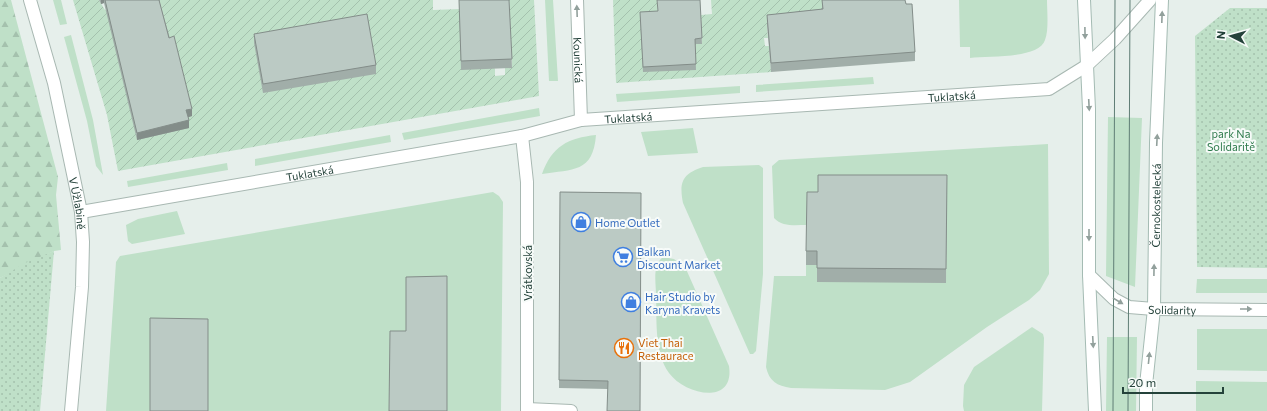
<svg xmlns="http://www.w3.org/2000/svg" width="1267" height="411" font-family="Commissioner,sans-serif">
<defs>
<pattern id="forest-firs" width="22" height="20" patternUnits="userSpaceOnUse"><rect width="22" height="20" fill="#bfe0c8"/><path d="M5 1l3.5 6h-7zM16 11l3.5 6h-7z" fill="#a4c1ad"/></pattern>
<pattern id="park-dots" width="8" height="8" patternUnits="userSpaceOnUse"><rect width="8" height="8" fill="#bfe0c8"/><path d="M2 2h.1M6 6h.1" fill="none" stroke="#a4c1ad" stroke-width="1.8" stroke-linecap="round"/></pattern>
<pattern id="garden-furrows" width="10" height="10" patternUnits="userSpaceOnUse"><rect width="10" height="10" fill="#bfe0c8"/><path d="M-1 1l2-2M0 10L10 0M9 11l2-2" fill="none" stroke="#a4c1ad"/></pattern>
</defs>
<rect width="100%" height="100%" fill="#e6efeb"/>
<path fill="#bfe0c8" d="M53 0H61L67 24 60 25Z
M545 0H553L558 81H549Z
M959 0H1047C1047 12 1049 29 1045 40 1039 59 988 56 970 58V47H960Z
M71 35 93 120 103 175 96 166 87 121 64 37Z
M873 77 874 84 756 92V85Z
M740 86V93L617 102 616 94Z
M539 108 540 116 404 140 402 133Z
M1108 117 1142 118 1135 287 1106 276Z
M693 128 698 153 648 156 641 132Z
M390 135 391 142 255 166V159Z
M596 135C593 173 573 169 542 174 552 146 568 138 596 135Z
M1048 144 1049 274 1040 290 1029 300 987 327 910 382 885 390 791 388C777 386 769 381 766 367L774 276H806V265H817V282H946L947 189H818V206L806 225C795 225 782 227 774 218L772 166 779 160Z
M227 163 228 170 128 187 127 181Z
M759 165 763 168V274L756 351 753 354H750L683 203C679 182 682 174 703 167Z
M493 192 499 196 503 202 501 411H447L390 344 389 411H106L116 262 120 256Z
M177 211 185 234 132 244 128 241 126 225 138 219Z
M663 257 674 259 686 269 729 366C735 406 685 395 669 373 654 352 657 320 656 295 656 283 652 265 663 257Z
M1197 279H1267V293H1196Z
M1032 327 1043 334 1044 338 1042 411H964L963 406 964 385 974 367Z
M1197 329H1267V371L1197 370Z
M1107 337H1137L1136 411H1106Z
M1196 381 1267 382V411H1196Z"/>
<path fill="url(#forest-firs)" d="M0 0H11L58 177 56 195 61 250 54 251 0 278Z"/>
<path fill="url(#park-dots)" d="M1230 8H1267V268L1197 267 1195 36Z
M54 251 40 411H0V278L25 263Z"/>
<path fill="url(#garden-furrows)" d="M73 0H99L105 10 131 2 130 0H433V10L459 9 495 69V76L505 75V68H512L509 0H534L539 96 118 171 107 115Z
M613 0H657L695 44 702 43 701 15 712 14 711 0H822L823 18 767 24 768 38H764L765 46H769L771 72 616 83Z"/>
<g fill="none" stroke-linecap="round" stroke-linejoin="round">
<defs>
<path id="service" d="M527 409 571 411"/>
<g id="minor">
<path id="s1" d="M30 0 54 83 81 212 83 242 82 287 71 411"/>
<path id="s2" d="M577 0 581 120"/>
<path d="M522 136 527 182V411"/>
<path id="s3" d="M81 212 522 136 581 120 1049 89 1086 66 1115 39 1150 0"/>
<path id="s4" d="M1089 275 1114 299 1129 307 1154 309 1267 310"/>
</g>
<g id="secondary">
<path d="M1084 0 1089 109V275L1095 411"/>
<path id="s5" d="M1146 411V385L1154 309 1156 143 1162 0"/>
</g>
</defs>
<use href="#service" stroke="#a8b8b2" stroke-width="14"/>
<use href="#minor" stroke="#a8b8b2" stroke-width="14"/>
<use href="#secondary" stroke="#a4bbb3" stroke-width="14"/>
<use href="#service" stroke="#fff" stroke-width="12"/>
<use href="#minor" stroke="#fff" stroke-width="12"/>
<use href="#secondary" stroke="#fff" stroke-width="12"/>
<path stroke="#5f7d75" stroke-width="1" d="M1113 411 1115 0
M1128 411 1130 0"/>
</g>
<path fill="#a1aea9" d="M99 0H159L192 116 188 117 189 128 137 140 104 3 101 4Z
M459 0H509L512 68 461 70Z
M700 0 702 44H695L696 70 643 72 640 17 658 11Z
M822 0 906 4 915 52V61L771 72 767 24V15L822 9Z
M254 34 376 65V74L263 93 254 43Z
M947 175 946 283 817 282V265H806V251L818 192Z
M560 192 641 193 608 389 559 388Z"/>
<path fill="#838d89" d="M101 0H104V3L101 4Z
M192 109V116L186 118V110Z
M189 120V128L137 140V133Z"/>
<path fill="#bbcac4" stroke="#838d89" d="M105 0H159L169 38 174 36 192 109 186 110 189 120 137 133Z
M459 0H509L512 59 461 61Z
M657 0H700L702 38 695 39 696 64 643 67 640 12 658 11Z
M822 0H905L906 4H912L915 52 771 63 767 15 823 9Z
M367 14 376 65 263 84 254 34Z
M818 175H947L946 269 817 268V251H806L807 192H818Z
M560 192 641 193 640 411H607L608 381 559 380Z
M447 276V411H389L390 331H406V277Z
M150 318 208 319V411H150Z"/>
<defs><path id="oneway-solid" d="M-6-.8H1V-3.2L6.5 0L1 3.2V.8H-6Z"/></defs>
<g fill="#92a09c">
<use href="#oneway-solid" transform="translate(577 11) rotate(-92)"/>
<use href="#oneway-solid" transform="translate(1162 17) rotate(-88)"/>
<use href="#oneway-solid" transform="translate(1085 33) rotate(89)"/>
<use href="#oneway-solid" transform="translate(1089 105) rotate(87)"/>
<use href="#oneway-solid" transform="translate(1157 140) rotate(-87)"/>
<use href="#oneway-solid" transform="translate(1089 235) rotate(90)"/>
<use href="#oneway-solid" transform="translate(1154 270) rotate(-89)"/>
<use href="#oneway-solid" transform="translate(1118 301) rotate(31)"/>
<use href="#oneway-solid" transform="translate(1246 309)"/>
<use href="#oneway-solid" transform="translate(1093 342) rotate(87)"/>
<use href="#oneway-solid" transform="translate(1149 358) rotate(-84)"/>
</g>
<defs>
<symbol id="shop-ring" viewBox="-11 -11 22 22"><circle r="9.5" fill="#f7fbf9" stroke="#3f7fe0" stroke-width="1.5"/><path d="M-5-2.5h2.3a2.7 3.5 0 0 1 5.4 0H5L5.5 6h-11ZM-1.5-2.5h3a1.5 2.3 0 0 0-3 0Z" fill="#3f7fe0"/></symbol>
<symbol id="supermarket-ring" viewBox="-11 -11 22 22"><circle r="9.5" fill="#f7fbf9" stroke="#3f7fe0" stroke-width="1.5"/><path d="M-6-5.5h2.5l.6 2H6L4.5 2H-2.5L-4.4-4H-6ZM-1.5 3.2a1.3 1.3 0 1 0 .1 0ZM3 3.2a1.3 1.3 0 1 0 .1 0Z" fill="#3f7fe0"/></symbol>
<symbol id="restaurant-ring" viewBox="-11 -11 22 22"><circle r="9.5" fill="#f7fbf9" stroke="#e8710a" stroke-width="1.5"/><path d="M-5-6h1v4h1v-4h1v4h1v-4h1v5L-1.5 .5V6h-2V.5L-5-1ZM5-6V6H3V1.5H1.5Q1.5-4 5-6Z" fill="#e8710a"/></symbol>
</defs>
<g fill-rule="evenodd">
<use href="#shop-ring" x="570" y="211" width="22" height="22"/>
<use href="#supermarket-ring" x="612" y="246" width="22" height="22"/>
<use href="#shop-ring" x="620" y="291" width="22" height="22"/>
<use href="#restaurant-ring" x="613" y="337" width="22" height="22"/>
</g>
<g text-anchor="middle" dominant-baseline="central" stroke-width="4" stroke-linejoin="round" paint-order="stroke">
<g font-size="11" fill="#24423a" stroke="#f7fbf9">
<text stroke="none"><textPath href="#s2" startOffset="60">Kounická</textPath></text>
<text stroke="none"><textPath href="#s3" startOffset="880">Tuklatská</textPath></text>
<text stroke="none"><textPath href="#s3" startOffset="556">Tuklatská</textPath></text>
<text stroke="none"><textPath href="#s3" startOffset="232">Tuklatská</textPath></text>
<text stroke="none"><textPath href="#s1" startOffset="209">V Úžlabině</textPath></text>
<text stroke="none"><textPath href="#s5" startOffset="206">Černokostelecká</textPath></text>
<text transform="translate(527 273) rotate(-90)">Vrátkovská</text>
<text stroke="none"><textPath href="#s4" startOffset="95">Solidarity</textPath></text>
</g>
<g font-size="11" fill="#2d7a4b" stroke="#f7fbf9">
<text x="1231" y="133">park Na<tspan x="1231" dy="13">Solidaritě</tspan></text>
</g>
<g font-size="11" fill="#366cbe" stroke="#f7fbf9" text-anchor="start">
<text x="595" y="222">Home Outlet</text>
<text x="637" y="251">Balkan<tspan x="637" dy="13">Discount Market</tspan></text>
<text x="645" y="296">Hair Studio by<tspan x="645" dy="13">Karyna Kravets</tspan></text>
</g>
<g font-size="11" fill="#c56008" stroke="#f7fbf9" text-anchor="start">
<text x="638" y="342">Viet Thai<tspan x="638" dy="13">Restaurace</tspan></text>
</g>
</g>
<g transform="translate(1231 36) rotate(276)" stroke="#f7fbf9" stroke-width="3" paint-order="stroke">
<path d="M0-3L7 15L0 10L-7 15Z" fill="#24423a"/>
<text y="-6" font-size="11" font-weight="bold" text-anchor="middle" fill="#24423a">N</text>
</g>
<path d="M1123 387v6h100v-6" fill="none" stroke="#24423a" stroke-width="2"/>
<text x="1129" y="387" font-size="12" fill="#24423a" stroke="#f7fbf9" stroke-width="3" paint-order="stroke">20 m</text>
</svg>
